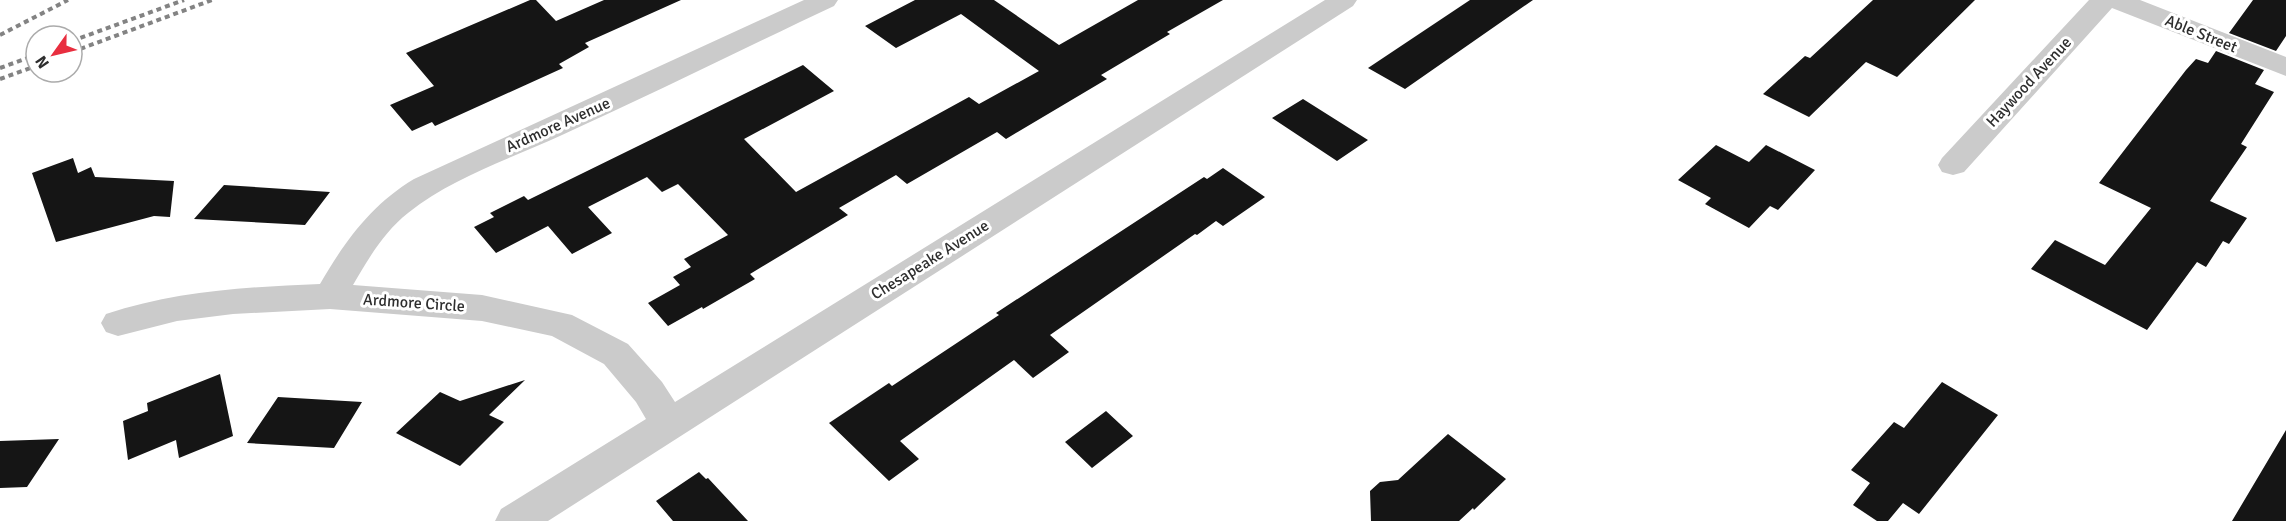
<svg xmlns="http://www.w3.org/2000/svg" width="2286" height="521" font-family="Signika,sans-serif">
<rect width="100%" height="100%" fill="#fff"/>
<path fill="#151515" d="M530 0H536L556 21 604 0H681L585 43 589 47 559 64 563 68 435 126 432 122 412 131 390 105 434 86 406 53Z
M915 0H994L1059 45 1138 0H1223L1167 32 1170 34 1101 75 1107 79 1006 139 997 132 907 184 896 175 839 208 848 215 750 274 755 279 703 309 702 307 668 326 648 303 680 285 673 277 691 267 684 259 728 235 678 184 662 192 647 177 588 207 612 233 572 254 548 226 496 253 474 227 494 217 490 213 524 196 528 200 803 65 834 91 744 139 796 192 969 97 979 104 1039 71 961 14 896 48 865 26Z
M1470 0H1533L1405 89 1368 68Z
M1873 0H1975L1897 77 1866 62 1809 117 1763 94 1805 56 1810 58Z
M2253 0H2286V36L2276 51 2229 33Z
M2216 51 2264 70 2255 84 2274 92 2241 144 2247 147 2210 201 2247 218 2229 244 2223 241 2206 267 2197 262 2147 330 2031 269 2055 240 2105 265 2151 208 2099 183 2186 70 2196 59 2208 63Z
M1303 99 1368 140 1337 161 1272 118Z
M1716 145 1749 162 1766 145 1815 170 1778 210 1770 206 1749 228 1705 204 1711 198 1678 180Z
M73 158 78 173 91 167 95 177 174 181 170 217 154 216 56 242 32 173Z
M1223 168 1265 197 1223 226 1216 221 1197 235 1195 234 1050 335 1069 352 1033 378 1014 360 900 441 919 459 889 481 829 423 889 383 892 386 999 315 996 313 1204 177 1207 179Z
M224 185 330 192 305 225 194 219Z
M220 374 233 436 179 458 176 440 128 460 123 421 148 411 147 403Z
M525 380 489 415 504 422 460 466 396 433 440 392 460 401Z
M1942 382 1998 415 1919 514 1903 503 1888 521H1877L1853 505 1870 483 1851 470 1894 422 1904 428Z
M278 397 362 402 334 448 247 443Z
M1106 411 1133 436 1092 468 1065 442Z
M2286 430V521H2232Z
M1448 434 1506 479 1474 510 1473 508 1459 521H1371L1370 491 1380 482 1398 480Z
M59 439 27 487 0 488V441Z
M699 472 706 479 708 478 748 521H673L656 501Z"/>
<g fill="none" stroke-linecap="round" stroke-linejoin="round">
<path fill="#cbcbcb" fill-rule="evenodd" d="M804 0H838L834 6 800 22C721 60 642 99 562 135 510 159 453 177 408 213 384 232 368 259 353 285L482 295 572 315 628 344 662 382 675 402 1325 0H1357L1353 6 548 521H495L501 509 646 419 636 402 604 364 552 336 482 321 330 309 233 314 177 321 118 336 106 332 101 323 106 314C176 291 247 287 320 284 345 241 371 205 414 179Z
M2089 0H2140L2286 57V76L2112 8 1964 172 1953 175 1942 172 1938 165 1942 158Z"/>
<path stroke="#838383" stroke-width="4" stroke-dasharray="5 4" stroke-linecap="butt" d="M0 35 68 0
M72 41 184 0
M72 52 212 0
M0 68 36 55
M0 79 36 66"/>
</g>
<g text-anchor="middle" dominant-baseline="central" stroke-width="6" stroke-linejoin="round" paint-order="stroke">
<g font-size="16" fill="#2e2e2e" stroke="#fff">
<text transform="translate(2201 34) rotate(22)">Able Street</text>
<text transform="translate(2029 82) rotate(-47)">Haywood Avenue</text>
<text transform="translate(558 125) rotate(-24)">Ardmore Avenue</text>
<text transform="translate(930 260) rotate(-32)">Chesapeake Avenue</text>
<text transform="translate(414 303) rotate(4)">Ardmore Circle</text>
</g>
</g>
<g transform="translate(54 54) rotate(236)"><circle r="28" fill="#ffffff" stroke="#ababab" stroke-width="1.5"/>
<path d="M0-4.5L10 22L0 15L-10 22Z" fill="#e82e3f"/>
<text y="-9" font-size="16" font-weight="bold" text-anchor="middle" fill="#2e2e2e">N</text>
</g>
</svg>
